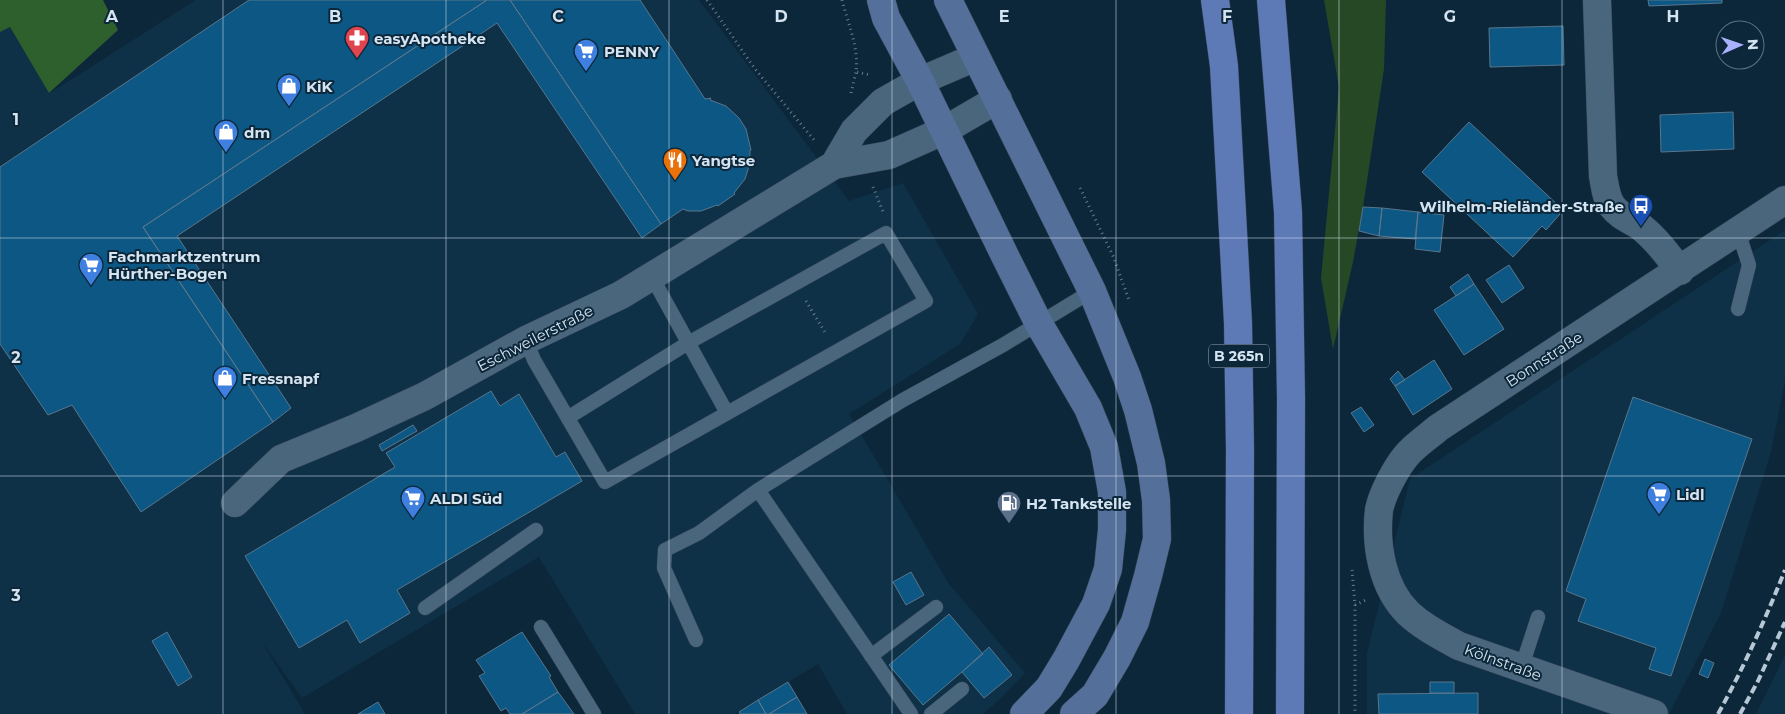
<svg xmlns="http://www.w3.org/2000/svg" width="1785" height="714" font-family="Montserrat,sans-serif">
<rect width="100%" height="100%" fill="#0c273a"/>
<path fill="#0e3148" d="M196 0H699L849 201 903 183 978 314 960 344 849 414 949 584 1025 673 1002 697 983 714H847L818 664 735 714H635L539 557 302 698 262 642 305 714H0V32L10 27 50 93Z
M1785 230V381L1771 452 1721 613 1669 714H1367V653L1410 479Z
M1785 655V714H1756Z"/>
<path fill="#264825" d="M1324 0H1386L1384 69 1363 207 1353 262 1333 349 1321 278 1339 87Z"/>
<path fill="#2d602c" d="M0 0H103L118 30 49 93 10 27 0 32Z"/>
<path fill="#0c5783" stroke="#59768c" d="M249 0H487L143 227 273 422 141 512 72 405 48 415 0 344V167Z
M487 0H510L661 224 642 238 497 23 177 236 291 408 273 422 143 227Z
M510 0H640L705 99 711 98 710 100 726 106 739 118 746 129 751 150H750V163L745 179 734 193 735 194 718 206 717 205 701 211H688L683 209 661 224Z
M1648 0H1722V3L1649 6Z
M1563 26 1564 65 1490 67 1489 28Z
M1733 112 1734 149 1661 152 1660 115Z
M1469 122 1560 207 1557 210 1560 214 1546 230 1542 226 1513 257 1422 172Z
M1363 207 1382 208 1379 236 1359 231Z
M1382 208 1418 212 1415 239 1379 236Z
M1418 212 1444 215 1440 252 1415 249Z
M1509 265 1524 288 1502 303 1486 280Z
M1468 274 1474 284 1456 296 1450 287Z
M1474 284 1504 329 1464 355 1434 310Z
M1434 360 1452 389 1413 415 1395 386Z
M1398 371 1405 380 1395 386 1390 379Z
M491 391 500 406 519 394 556 457 565 452 582 481 397 590 410 613 360 643 347 620 299 648 245 556 395 467 386 453Z
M1633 397 1752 439 1671 676 1649 669 1656 648 1578 621 1586 599 1566 591Z
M1361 407 1374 425 1364 432 1351 413Z
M413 425 417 431 382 451 379 445Z
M911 572 924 595 906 605 893 582Z
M949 614 983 654 923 705 889 665Z
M167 632 192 677 178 686 152 641Z
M522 632 551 676 549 677 558 692 522 714H510L506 708 501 711 479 676 485 673 476 660Z
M989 647 1012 675 984 698 962 672Z
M1705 659 1714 663 1708 678 1699 674Z
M788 682 797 697 769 714H766L758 700Z
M1430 682H1454V693H1430Z
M558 692 574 714H522Z
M1478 693V714H1379L1378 694Z
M797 697 807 714H769Z
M758 700 766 714H740L739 712Z
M378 702 385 714H358Z"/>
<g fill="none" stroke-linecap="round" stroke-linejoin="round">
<defs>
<path id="lane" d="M652 277 727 413
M1738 309 1749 265 1738 231
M526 340 534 360 605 482 926 301 886 233 688 343 569 417
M758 490 903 400 1003 345 1092 291
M425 608 536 530
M541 627 594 714
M696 640 664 568 665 550 699 533 758 490 911 714
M871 656 936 607
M1521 669 1538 617
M931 714 962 689"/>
<path id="street" d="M1597 0 1603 176C1605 186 1606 198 1612 206 1619 216 1631 220 1641 227 1656 239 1668 255 1680 271
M834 165 854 131 883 102 920 81 976 57
M235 503 281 459 356 428 425 396 526 340 621 295 834 165 889 155 943 131 998 99
M1654 714 1459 646C1441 636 1423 627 1408 613 1382 587 1375 545 1379 510 1382 494 1396 468 1406 456 1415 445 1428 437 1438 428L1785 200"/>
<path id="secondary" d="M881 0 886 18 920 81 1006 258 1039 324 1088 408 1104 447 1112 492V530L1108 569 1096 604 1066 660 1049 688 1024 714
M948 0 1092 291 1127 377 1138 410 1151 463 1156 500 1157 539 1148 576 1135 622 1117 658 1095 695 1074 714"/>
<path id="primary" d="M1215 0 1224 66 1238 323 1240 450 1239 714
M1271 0 1288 212 1291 398 1290 714"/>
</defs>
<use href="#lane" stroke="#334253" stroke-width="15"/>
<use href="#street" stroke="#334253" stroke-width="29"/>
<use href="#secondary" stroke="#334253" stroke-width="29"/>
<use href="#primary" stroke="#334253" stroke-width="29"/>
<path stroke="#677d8d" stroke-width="3" stroke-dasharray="1 4" stroke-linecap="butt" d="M707 0 755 69 815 141
M842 0C848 24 859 47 856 72L871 75
M851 93 856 72
M873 187 884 214
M1080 188 1113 256 1129 300
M806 301 826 334
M1352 570 1355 605V714
M1355 605 1366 600"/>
<use href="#lane" stroke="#4a667c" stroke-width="14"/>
<use href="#street" stroke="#4a667c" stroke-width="28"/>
<use href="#secondary" stroke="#546f99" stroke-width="28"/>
<use href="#primary" stroke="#5d79b6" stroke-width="28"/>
<path stroke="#b6c7d5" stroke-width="4" stroke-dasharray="8 4" stroke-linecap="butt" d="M1718 714C1744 667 1765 620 1785 570
M1740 714 1758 681 1785 622"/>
</g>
<path fill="none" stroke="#d5e4f1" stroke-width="1" stroke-opacity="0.55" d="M223 0V714M446 0V714M669 0V714M892 0V714M1116 0V714M1339 0V714M1562 0V714M0 238H1785M0 476H1785"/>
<defs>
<symbol id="pharmacy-pin" viewBox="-11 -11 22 30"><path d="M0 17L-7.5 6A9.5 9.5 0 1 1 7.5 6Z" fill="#e0444e" stroke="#0c273a"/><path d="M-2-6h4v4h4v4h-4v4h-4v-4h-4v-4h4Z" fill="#fff"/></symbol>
<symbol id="supermarket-pin" viewBox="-11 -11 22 30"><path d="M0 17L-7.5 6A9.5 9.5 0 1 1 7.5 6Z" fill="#3f7fe0" stroke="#0c273a"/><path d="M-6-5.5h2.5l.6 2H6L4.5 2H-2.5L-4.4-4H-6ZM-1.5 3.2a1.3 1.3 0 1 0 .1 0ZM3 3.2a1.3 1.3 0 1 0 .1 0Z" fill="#fff"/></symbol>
<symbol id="shop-pin" viewBox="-11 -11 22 30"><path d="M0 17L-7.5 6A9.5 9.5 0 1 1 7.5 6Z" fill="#3f7fe0" stroke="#0c273a"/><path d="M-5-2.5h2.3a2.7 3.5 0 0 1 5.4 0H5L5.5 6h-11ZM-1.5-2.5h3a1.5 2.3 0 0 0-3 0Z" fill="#fff"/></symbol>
<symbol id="restaurant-pin" viewBox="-11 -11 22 30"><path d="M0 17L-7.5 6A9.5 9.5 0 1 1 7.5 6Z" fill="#e8710a" stroke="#0c273a"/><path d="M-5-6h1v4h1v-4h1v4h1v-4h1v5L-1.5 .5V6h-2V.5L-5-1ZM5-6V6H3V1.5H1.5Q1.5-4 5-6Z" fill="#fff"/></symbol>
<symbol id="bus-pin" viewBox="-11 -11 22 30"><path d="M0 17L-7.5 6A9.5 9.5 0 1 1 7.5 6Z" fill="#1a4fb4" stroke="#0c273a"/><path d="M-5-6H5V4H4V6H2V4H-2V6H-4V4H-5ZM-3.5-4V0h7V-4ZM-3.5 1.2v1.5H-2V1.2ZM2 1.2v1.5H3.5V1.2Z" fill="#fff"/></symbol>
<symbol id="fuel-pin" viewBox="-11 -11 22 30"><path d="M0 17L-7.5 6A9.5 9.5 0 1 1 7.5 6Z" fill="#5c6f8a" stroke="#0c273a"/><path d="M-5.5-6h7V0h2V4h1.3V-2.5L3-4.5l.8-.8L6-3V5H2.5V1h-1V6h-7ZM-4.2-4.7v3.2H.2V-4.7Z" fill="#fff"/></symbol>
</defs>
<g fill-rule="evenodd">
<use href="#pharmacy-pin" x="343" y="24" width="28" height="38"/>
<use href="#supermarket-pin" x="572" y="37" width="28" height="38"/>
<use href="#shop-pin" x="275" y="72" width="28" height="38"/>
<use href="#shop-pin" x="212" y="118" width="28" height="38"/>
<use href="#restaurant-pin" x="661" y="146" width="28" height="38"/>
<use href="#bus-pin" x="1627" y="192" width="28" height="38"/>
<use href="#supermarket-pin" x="77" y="251" width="28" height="38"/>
<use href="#shop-pin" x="211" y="364" width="28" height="38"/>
<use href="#supermarket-pin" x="1645" y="480" width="28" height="38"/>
<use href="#supermarket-pin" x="399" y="484" width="28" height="38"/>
<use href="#fuel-pin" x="995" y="489" width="28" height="38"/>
</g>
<g text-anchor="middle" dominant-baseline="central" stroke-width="4" stroke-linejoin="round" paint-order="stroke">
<rect fill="#0c273a" stroke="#99abba" stroke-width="1" x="1209" y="344.5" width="60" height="23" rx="4"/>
<g font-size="14" font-weight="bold" fill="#d5e4f1">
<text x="1239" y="356">B 265n</text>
</g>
<g font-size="15" font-weight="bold" fill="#d5e4f1" stroke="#0c273a" text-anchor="start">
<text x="374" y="38">easyApotheke</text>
<text x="604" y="51">PENNY</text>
<text x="306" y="86">KiK</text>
<text x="244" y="132">dm</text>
<text x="692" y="160">Yangtse</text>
<text x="1624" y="206" text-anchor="end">Wilhelm-Rieländer-Straße</text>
<text x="108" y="256">Fachmarktzentrum<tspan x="108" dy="17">Hürther-Bogen</tspan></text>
<text x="242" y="378">Fressnapf</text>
<text x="1676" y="494">Lidl</text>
<text x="430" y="498">ALDI Süd</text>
<text x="1026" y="503">H2 Tankstelle</text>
</g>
<g font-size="15" fill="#d5e4f1" stroke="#0c273a">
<text transform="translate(535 338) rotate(-27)">Eschweilerstraße</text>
<text transform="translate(1544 359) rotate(-33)">Bonnstraße</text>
<text transform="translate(1503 662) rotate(20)">Kölnstraße</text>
</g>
</g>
<g font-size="16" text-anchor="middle" font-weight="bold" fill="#d5e4f1" stroke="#0c273a" stroke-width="4" stroke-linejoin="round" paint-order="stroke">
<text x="112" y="22">A</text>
<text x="335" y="22">B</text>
<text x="558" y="22">C</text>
<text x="781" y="22">D</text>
<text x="1004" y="22">E</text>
<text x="1227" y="22">F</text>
<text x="1450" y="22">G</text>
<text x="1673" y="22">H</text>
<text x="16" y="125">1</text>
<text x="16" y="363">2</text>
<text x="16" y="601">3</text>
</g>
<g transform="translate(1740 45) rotate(88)"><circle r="24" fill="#0c273a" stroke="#5c7383"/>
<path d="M0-4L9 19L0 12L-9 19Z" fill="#a9b0fc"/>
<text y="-8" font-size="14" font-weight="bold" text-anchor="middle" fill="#d5e4f1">N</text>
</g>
</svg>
